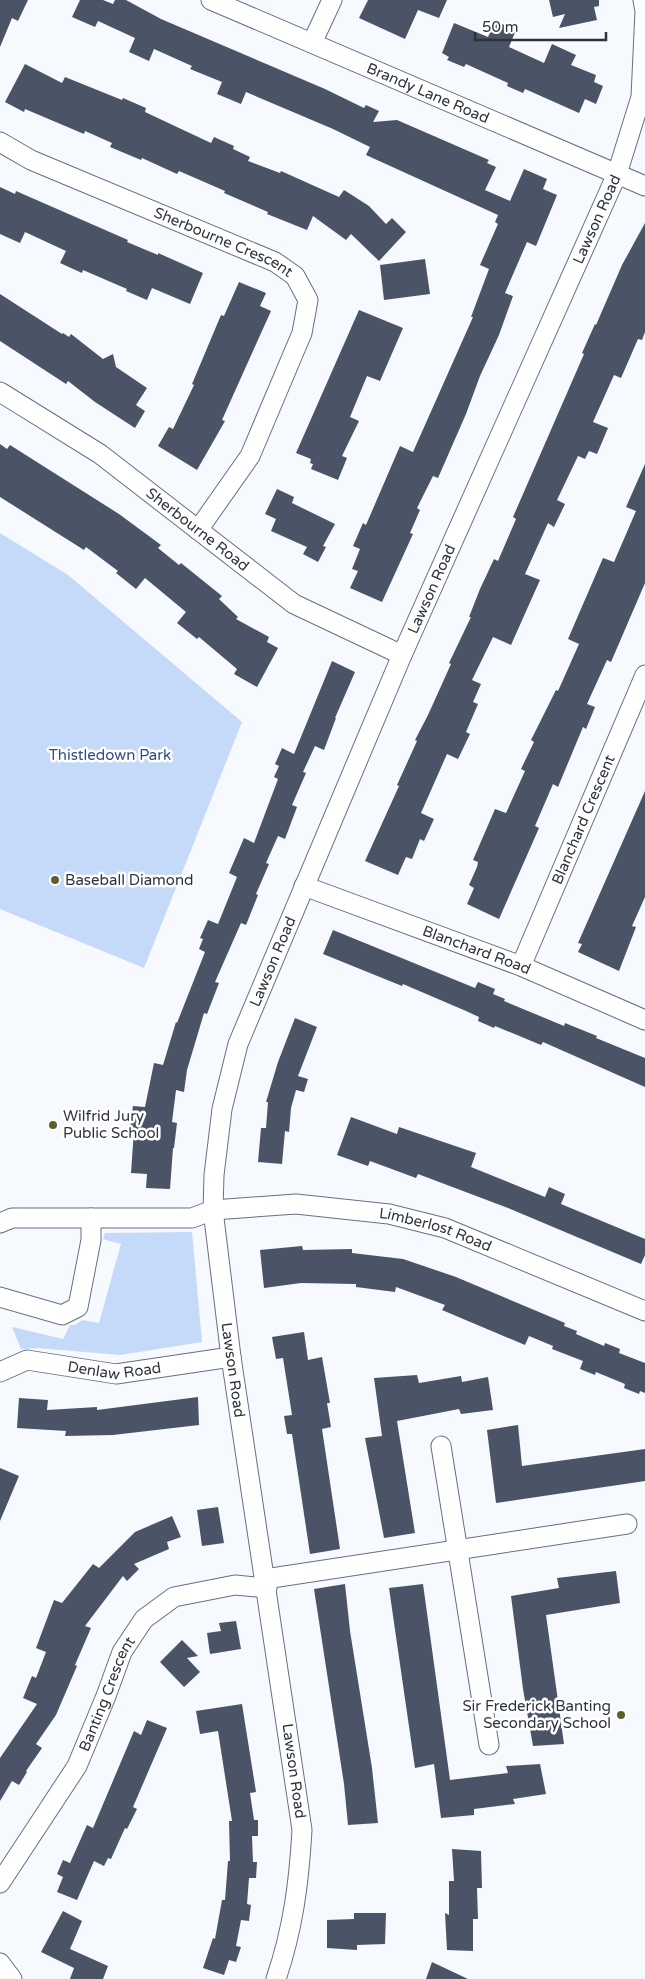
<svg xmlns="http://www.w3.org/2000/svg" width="645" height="1979" font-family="'Varela Round',sans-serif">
<rect width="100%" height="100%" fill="#f6f9fd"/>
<path fill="#c5d9f9" d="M0 533 68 575 242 722 144 968 0 909Z
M192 1232 202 1342 120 1355 38 1348 21 1349 12 1327 63 1339 70 1325H75L82 1320 99 1323 121 1244 103 1239 105 1233Z"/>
<path fill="#4a5466" d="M0 0H28L18 21 12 18 0 47Z
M80 0H103L113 4 115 0H126L161 19 325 89 364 108 366 105 379 111 373 122 397 120 489 160 487 163 496 167 485 190 510 201 524 169 547 179 543 189 557 195 536 246 527 242 505 293 513 296 499 335 480 376 466 414 438 478 433 476 417 508 420 510 410 533 413 534 382 602 350 588 358 571 352 569 360 549 353 546 363 523 366 525 400 446 413 452 473 317H471L489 269 480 265 498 224 495 222 498 215 366 155 370 147 333 129 246 92 241 104 217 94 222 82 190 69 192 66 154 49 149 61 129 52 135 38 98 21 95 27 72 17Z
M368 0H447L439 18 418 10 405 39 359 18Z
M549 0H599V6L594 7 597 20 559 28 565 14 553 17Z
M495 21 516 30 509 47 544 63 552 44 576 55 571 65 596 75 594 82 603 86 596 104 585 99 579 113 525 89 523 93 507 86 508 83 466 64 464 67 447 60 449 57 442 53 454 23 488 37Z
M25 64 62 83 65 77 122 100 123 98 146 108 145 112 211 143 214 137 234 146 233 149 250 157 248 161 280 173 281 171 339 197 344 190 369 206 386 224 392 218 406 232 379 261 351 234 346 240 313 216 307 230 267 214 268 212 224 193 225 191 179 171 177 174 142 158 141 160 110 147 112 143 85 131 84 134 25 109 24 112 5 102Z
M0 187 15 194 16 191 128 240 127 242 158 255V253L203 273 190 304 152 288 147 300 126 291 127 289 83 270 82 273 60 263 66 251 25 232 20 243 0 234Z
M645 223V332L642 340 638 339 621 378 614 375 593 422 608 428 597 454 589 451 585 459 578 456 557 500 565 504 554 527 548 523 525 574 540 580 511 645 493 637 472 680 481 684 473 702 478 704 466 732 470 734 458 759 447 754 421 813 434 819 424 841 420 839 412 859 406 857 398 875 365 861 399 786 397 785 417 741 415 740 428 715 451 664 449 663 471 617H469L480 589 494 559 498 561 516 519 513 517 584 354 582 353 595 324 596 325 622 265Z
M425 259 430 294 384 300 380 265Z
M239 282 266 293 260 306 271 311 222 420 225 421 197 470 158 446 169 427 173 429 194 385 192 384 221 315 224 316Z
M0 294 62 334 63 333 69 337 71 334 103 359 113 354 116 367 147 388 136 405 145 411 135 428 95 402 68 381 66 384 0 341Z
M359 310 403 328 380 381 367 376 350 417 359 421 342 456 347 458 338 480 311 469 313 464 310 463 311 459 296 453Z
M0 444 7 449 10 445 119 514 161 545 158 548 179 565 181 563 222 596 219 599 238 617 236 619 269 637 267 642 278 648 257 687 234 674 237 669 199 637 197 639 177 623 186 612 145 578 136 589 116 573 118 571 86 547 84 550 0 497Z
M645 464V583L611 662 607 660 587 704 595 707 586 729 583 727 558 787 553 784 535 826 539 828 499 919 467 904 474 888 469 885 477 867 478 862 473 860 495 809 506 813 525 771 521 769 534 742 531 740 556 690 558 691 579 644 568 639 603 558 614 562 636 511 626 507Z
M277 489 294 497 292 503 335 524 323 546 326 547 318 562 303 554 307 547 271 531 276 519 265 514Z
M332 661 355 672 335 718H336L324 750 315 746 303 772 306 773 292 805 297 807 285 839 278 836 266 863 269 864 256 894 258 895 246 925 241 923 215 982 219 983 207 1014 204 1013 187 1070 184 1092 176 1090 172 1122 177 1123 174 1148H173L170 1189 146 1188 147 1174 131 1173 134 1130 130 1129 133 1106 145 1107 154 1063 163 1065 176 1022 177 1023 205 952 199 949 203 939 200 938 208 920 218 924 237 877 229 873 244 838 254 843 278 779 274 777 279 766 275 764 282 748 294 754Z
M645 791V897L632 926 636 927 619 971 578 952 582 944 578 943Z
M333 930 475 988 478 982 495 989 493 994 505 999 504 1001 564 1026 565 1023 597 1036 596 1038 645 1058V1087L543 1042 541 1045 495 1026 494 1028 478 1021 479 1017 466 1011 403 984 402 986 323 954Z
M295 1018 317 1027 298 1076 308 1079 304 1092 296 1090 291 1108 289 1132 285 1131 282 1164 258 1162 261 1128H266L268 1102H266L278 1062Z
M351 1117 397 1134 399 1127 476 1153 471 1167 545 1197 549 1187 565 1194 561 1204 645 1239V1255L641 1264 508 1208 418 1174 416 1178 370 1161 368 1166 337 1155Z
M302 1246 303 1250 352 1249V1253L403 1259 456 1277 539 1312 565 1323 564 1326 577 1331 576 1334 604 1346 605 1343 620 1349 619 1353 645 1363V1393L640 1391 639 1394 624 1388 625 1384 596 1372 595 1375 580 1369 583 1361 552 1349 553 1346 529 1336 525 1345 442 1310 445 1305 396 1287 395 1292 356 1287V1284L301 1283 264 1288 260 1250Z
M304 1332 308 1360 322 1357 330 1403H327L331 1427 322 1429 340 1549 310 1554 292 1434H287L284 1416 292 1415 283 1358 276 1359 272 1337Z
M417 1375 419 1383 461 1376 462 1382 488 1377 493 1410 461 1414 459 1409 397 1421 415 1533 384 1538 365 1438 382 1436 374 1378Z
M198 1397 199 1425 113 1435 65 1436 66 1431 17 1428 19 1398 48 1400 47 1410 97 1407V1410Z
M518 1425 522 1466 645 1449V1481L496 1503 487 1430Z
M0 1468 19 1476 0 1521Z
M218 1507 224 1543 202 1546 197 1510Z
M172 1516 181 1537 167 1542 169 1549 134 1564 139 1569 127 1581 123 1576 85 1626 91 1628 75 1665 77 1666 56 1715 36 1744 42 1748 26 1771 27 1772 19 1785 12 1781 0 1801V1758L37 1704 23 1698 32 1676 36 1678 46 1652 36 1648 54 1600 62 1603 93 1564 99 1568 135 1532Z
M616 1571 620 1603 546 1615 564 1744 533 1746 523 1689 511 1596 559 1588 557 1578Z
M345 1584 350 1631 372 1768 378 1823 348 1825 344 1784 314 1589Z
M423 1584 450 1780 508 1773 506 1766 540 1764 546 1794 513 1799 515 1804 474 1809V1815L441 1818 434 1764 415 1768 389 1588Z
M236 1621 241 1649 210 1654 207 1633 221 1631 219 1623Z
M182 1640 198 1656 187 1658 200 1672 184 1687 160 1662Z
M242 1704 256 1792 250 1793 254 1820H258V1836H252L253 1862H257L256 1878H249L247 1904 251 1905 249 1921 241 1920 236 1946 241 1947 236 1962 229 1960 224 1975 203 1968 213 1938 215 1939 222 1900H225L228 1861H230L229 1821H232L218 1731 200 1734 196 1711Z
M147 1720 167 1728 133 1807 137 1809 127 1829 125 1828 111 1859 108 1858 104 1866 94 1861 77 1900 57 1892 63 1877 57 1874 63 1860 70 1863 87 1825 93 1828 134 1731 141 1735Z
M452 1849 481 1851 482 1888H477L478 1919H473V1951L447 1950 445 1913 449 1915V1881H454Z
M63 1911 82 1921 70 1949 108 1966 103 1979H70L74 1968 41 1952Z
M354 1913H386L385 1944 357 1945V1950L327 1948V1920L354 1919Z
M432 1962 468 1979H426Z"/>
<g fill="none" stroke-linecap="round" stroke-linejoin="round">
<defs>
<g id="minor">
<path id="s1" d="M211 0 645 186"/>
<path d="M312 43 332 0"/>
<path id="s2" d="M0 142 31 160 275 262 295 276 308 300 302 333 250 456 198 530"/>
<path id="s3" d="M0 392 100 454 294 604 402 655"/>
<path id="s4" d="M304 886 521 966 645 1020"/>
<path id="s5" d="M521 966 645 675"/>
<path id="s6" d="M0 1223 12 1218H192L213 1210 296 1204 389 1214 445 1228 645 1311"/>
<path d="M0 1297 62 1315 78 1307 91 1240V1218"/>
<path id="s7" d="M0 1372 27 1360 116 1374 231 1357"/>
<path d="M441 1446 489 1745"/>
<path d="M265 1579 627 1524"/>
<path id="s8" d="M0 1883 77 1766 106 1696 122 1652 144 1619 174 1597 235 1585 267 1588"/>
<path d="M0 1963 12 1979"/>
<path id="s9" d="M276 1979C293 1929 299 1883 302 1830L231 1357 213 1210 214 1175 222 1109 238 1044 402 655 617 174 641 97 645 11 643 0"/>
</g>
</defs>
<use href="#minor" stroke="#657083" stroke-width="21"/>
<use href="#minor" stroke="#fff" stroke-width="19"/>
</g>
<g fill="#5d5e2c" stroke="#fff" stroke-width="2">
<circle cx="55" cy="880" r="5"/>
<circle cx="53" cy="1125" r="5"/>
<circle cx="621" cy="1715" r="5"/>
</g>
<g text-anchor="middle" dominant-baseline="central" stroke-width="5" stroke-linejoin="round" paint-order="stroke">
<g font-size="15" fill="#2e333b" stroke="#fff">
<text stroke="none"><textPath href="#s1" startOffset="236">Brandy Lane Road</textPath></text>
<text stroke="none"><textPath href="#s9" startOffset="1846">Lawson Road</textPath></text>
<text stroke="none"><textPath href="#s2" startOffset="245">Sherbourne Crescent</textPath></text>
<text stroke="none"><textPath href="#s3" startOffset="241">Sherbourne Road</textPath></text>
<text stroke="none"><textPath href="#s9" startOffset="1441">Lawson Road</textPath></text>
<text stroke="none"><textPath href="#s5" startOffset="159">Blanchard Crescent</textPath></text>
<text stroke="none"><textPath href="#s4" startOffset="184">Blanchard Road</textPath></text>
<text stroke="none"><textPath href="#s9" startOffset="1036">Lawson Road</textPath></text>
<text stroke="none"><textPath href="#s6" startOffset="441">Limberlost Road</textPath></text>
<text stroke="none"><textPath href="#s7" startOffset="118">Denlaw Road</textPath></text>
<text transform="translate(233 1370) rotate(82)">Lawson Road</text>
<text stroke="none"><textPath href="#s8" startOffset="218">Banting Crescent</textPath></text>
<text transform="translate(294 1771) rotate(82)">Lawson Road</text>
</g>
<g font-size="15" fill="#2e4e85" stroke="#fff">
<text x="110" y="755">Thistledown Park</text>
</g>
<g font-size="15" fill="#2e333b" stroke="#fff" text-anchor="start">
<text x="65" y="880">Baseball Diamond</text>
<text x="63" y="1116">Wilfrid Jury<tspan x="63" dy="17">Public School</tspan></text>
<text x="611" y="1706" text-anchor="end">Sir Frederick Banting<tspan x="611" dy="17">Secondary School</tspan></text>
</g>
</g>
<path d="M475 32v8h131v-8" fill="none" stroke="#2e333b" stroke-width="2.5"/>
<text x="482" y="32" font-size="15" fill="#2e333b" stroke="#ffffff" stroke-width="4" paint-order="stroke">50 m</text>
</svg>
